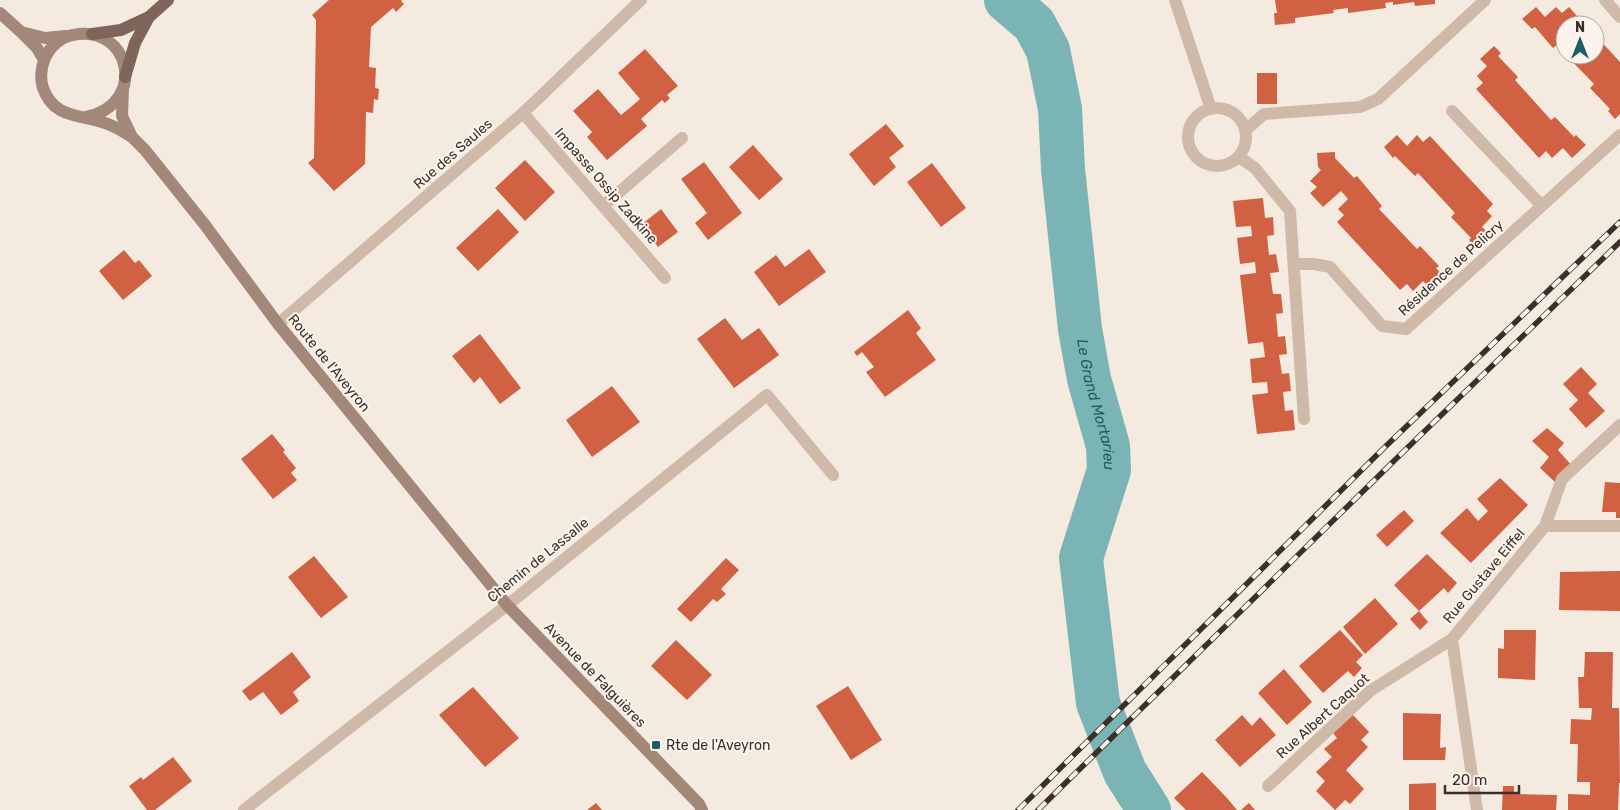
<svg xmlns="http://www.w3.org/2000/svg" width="1620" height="810" font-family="Rubik,sans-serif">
<rect width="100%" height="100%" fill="#f5eadf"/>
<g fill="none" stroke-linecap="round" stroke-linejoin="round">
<path stroke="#7bb4b5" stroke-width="44" id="s1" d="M1006 0 1034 24 1048 50 1060 109 1063 169 1080 329 1089 379 1108 446 1109 470 1081 558 1098 703 1125 772 1149 810"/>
</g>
<path fill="#d06142" d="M329 0H402L401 1 404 4 396 12 393 8 371 27 369 67 376 68 375 88 379 89 378 100 374 99 373 113 366 112 365 164 334 191 308 163 314 158 316 20 312 15Z
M1275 0H1435V4L1415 6 1414 2 1393 5V2L1385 3 1386 8 1348 13V8L1333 10 1334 13 1295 18V23L1275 25 1274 13H1277Z
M1536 7 1545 17 1556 7 1562 13 1569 7 1585 25H1565V53L1557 45 1553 48 1535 27 1532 29 1522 19Z
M1595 35 1620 62V114L1615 119 1608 111 1610 109 1590 88 1594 84 1566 55H1595Z
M1494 46 1501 53 1498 56 1518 77 1515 80 1551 120 1555 117 1574 137 1576 135 1586 145 1572 158 1563 148 1552 158 1546 151 1539 158 1476 89 1483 83 1477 76 1487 66 1480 59Z
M645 49 678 86 667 95 670 98 665 103 662 100 641 119 647 126 607 160 587 137 592 132 573 111 598 89 621 115 631 107 640 99 618 73Z
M1257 73H1277V104H1257Z
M886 124 904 146 889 158 896 167 874 186 849 154Z
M1397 135 1407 146 1417 135 1423 142 1430 136 1493 204 1487 211 1492 216 1482 227 1489 234 1476 247 1469 240 1471 238 1451 217 1455 213 1418 173 1415 176 1395 156 1393 158 1384 147Z
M753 145 783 179 759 200 729 167Z
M1335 152V158L1354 178 1357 176 1382 206 1379 209 1417 249 1420 246 1439 266 1436 268 1444 277 1431 289 1423 281 1413 291 1407 284 1400 290 1337 222 1344 215 1338 209 1348 199 1341 191 1323 207 1310 193 1317 187 1310 181 1321 170 1318 167 1317 153Z
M525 160 555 192 525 221 495 188Z
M704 162 742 213 708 240 695 223 707 213 681 179Z
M932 163 966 208 941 227 907 182Z
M1263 198 1265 218 1273 217 1274 235 1267 236 1269 255 1276 254 1279 272 1270 273 1273 294H1281L1283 313 1276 314 1278 337 1285 336 1287 354 1279 355 1282 374 1289 373 1291 391 1283 392 1285 411 1293 410 1295 430 1257 434 1252 395 1268 393 1267 382 1252 383 1250 359 1265 357 1263 342 1248 344 1240 275 1256 273 1255 262 1240 264 1237 238 1252 236 1251 226 1236 227 1233 201Z
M498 209 519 232 478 271 456 248Z
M661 209 678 232 658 247 641 225Z
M809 249 826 272 779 306 754 272 776 255 785 267Z
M124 250 135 263 139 260 152 276 123 300 99 271Z
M908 310 921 328 916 333 936 360 885 397 866 372 874 367 862 352 857 356 854 352Z
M725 318 742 340 759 328 779 355 734 388 697 339Z
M480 334 521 388 500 404 480 377 474 383 452 356Z
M1581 367 1597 384 1588 393 1605 411 1586 428 1569 409 1578 400 1563 384Z
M612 386 640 422 592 457 566 420Z
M1547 428 1564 443 1558 450 1573 467 1556 483 1540 468 1549 457 1532 441Z
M272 434 285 450 283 452 296 468 291 473 297 480 273 499 241 459Z
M1500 478 1528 505 1471 563 1440 533 1467 508 1478 521 1488 511 1477 499Z
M1605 482 1620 483V518H1616V512H1602Z
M1404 510 1414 521 1387 547 1376 535Z
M1427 554 1457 583 1448 593 1444 588 1419 611 1394 585Z
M314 556 348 597 321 618 288 577Z
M726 558 739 570 721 589 726 594 717 602 713 599 691 622 677 609Z
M1620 571V611L1559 610 1560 572Z
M1375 598 1398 624 1365 654 1343 627Z
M1419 611 1428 622 1420 630 1410 619Z
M1340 630 1363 655 1356 662 1362 668 1354 677 1348 671 1323 693 1299 666Z
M1504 630H1536L1535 680 1498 678V648L1504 649Z
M676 640 712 675 687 700 651 666Z
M292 652 311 677 293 692 299 701 281 715 263 692 250 701 242 691Z
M1585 652H1613L1612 708H1619L1620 783H1619L1618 810H1568V794L1590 795V782H1577L1578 744H1570L1571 719 1591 720 1592 708H1579L1578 677H1584Z
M1284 669 1312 702 1287 725 1258 693Z
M848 686 882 740 851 760 816 706Z
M473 687 519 738 485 767 439 715Z
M1403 713 1441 714 1440 748 1446 747 1445 760H1403Z
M1242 715 1252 726 1260 717 1276 735 1240 767 1215 740Z
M1353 715 1369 732 1361 740 1368 747 1346 770 1364 789 1350 804 1345 800 1335 810 1316 791 1325 781 1316 772 1332 757 1324 749 1337 738 1333 733Z
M173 757 192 781 155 810H147L129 786 141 777 143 780Z
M1202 772 1227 798 1237 810H1186L1174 798Z
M1436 783V810H1409V784Z
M1503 786H1514V794L1557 795 1556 810H1502Z
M596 803 602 810H587Z
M1249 803 1255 810H1241Z"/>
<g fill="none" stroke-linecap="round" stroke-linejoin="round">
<path stroke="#cfbaa9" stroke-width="12" d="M603 206 682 138"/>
<path stroke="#cfbaa9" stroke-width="12" d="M1175 0 1211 109
M1605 0 1620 17
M1188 137a29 29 0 1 1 58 0a29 29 0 1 1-58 0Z
M1452 111 1542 206
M523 113 665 278
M1246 130 1264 114 1360 107 1378 99 1485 0
M1239 157 1255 168 1290 211 1304 419
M1294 264H1314L1330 267 1382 326 1406 329 1620 135
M278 324 523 113 641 0
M1545 526 1562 479 1620 425
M1268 786 1370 691 1452 639
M244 810 515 599 767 395 833 475
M1477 810 1452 639 1545 526H1620"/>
<path stroke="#a3887a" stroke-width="12" d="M0 13 21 32
M44 60 37 48 21 32 45 38 66 36
M86 117C149 104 130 23 73 35 60 37 50 47 45 58 41 67 40 79 43 88 54 119 80 114 105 123 115 126 124 132 132 137L122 116 123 89
M132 137 145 150 205 225 278 324 507 605 699 804 702 810"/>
<path stroke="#7f6559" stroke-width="12" d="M92 34 121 30 149 17 168 0
M125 77 135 43 149 17"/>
<defs>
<path id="rail" d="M1018 810 1386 446 1620 222
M1038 810 1399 456 1620 242"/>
</defs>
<use href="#rail" stroke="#3c2f2a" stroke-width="5.5"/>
<use href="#rail" stroke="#fcf4ec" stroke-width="4" stroke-dasharray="11" stroke-linecap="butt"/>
</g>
<rect fill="#1b5f62" stroke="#fcf4ec" stroke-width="2" x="651" y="740" width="10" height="10" rx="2.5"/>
<g text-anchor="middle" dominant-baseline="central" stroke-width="4" stroke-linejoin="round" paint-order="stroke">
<g font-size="14" fill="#3c2f2a" stroke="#fcf4ec">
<text transform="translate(453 154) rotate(-41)">Rue des Saules</text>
<text transform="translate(606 186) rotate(49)">Impasse Ossip Zadkine</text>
<text transform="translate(1451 268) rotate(-42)">Résidence de Pelicry</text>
<text transform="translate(329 363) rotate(51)">Route de l'Aveyron</text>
<text transform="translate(538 560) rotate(-39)">Chemin de Lassalle</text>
<text transform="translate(1484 576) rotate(-50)">Rue Gustave Eiffel</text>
<text transform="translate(595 675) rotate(46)">Avenue de Falguières</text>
<text transform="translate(1323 716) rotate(-42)">Rue Albert Caquot</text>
</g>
<g font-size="14" fill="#3c2f2a" stroke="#fcf4ec" text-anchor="start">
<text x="666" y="745">Rte de l'Aveyron</text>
</g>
<g font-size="15" font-style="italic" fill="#1b5f62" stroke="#fcf4ec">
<text stroke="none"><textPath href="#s1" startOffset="425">Le Grand Mortarieu</textPath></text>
</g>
</g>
<g transform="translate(1580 40)"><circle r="24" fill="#fcf4ec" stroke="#afa59e"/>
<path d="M0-4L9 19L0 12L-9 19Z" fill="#1b5f62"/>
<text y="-8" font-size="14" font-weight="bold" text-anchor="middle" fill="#3c2f2a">N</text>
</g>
<path d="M1445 785v8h74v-8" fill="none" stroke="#3c2f2a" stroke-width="2.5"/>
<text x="1452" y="785" font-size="15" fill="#3c2f2a" stroke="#fcf4ec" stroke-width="4" paint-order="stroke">20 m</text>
</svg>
